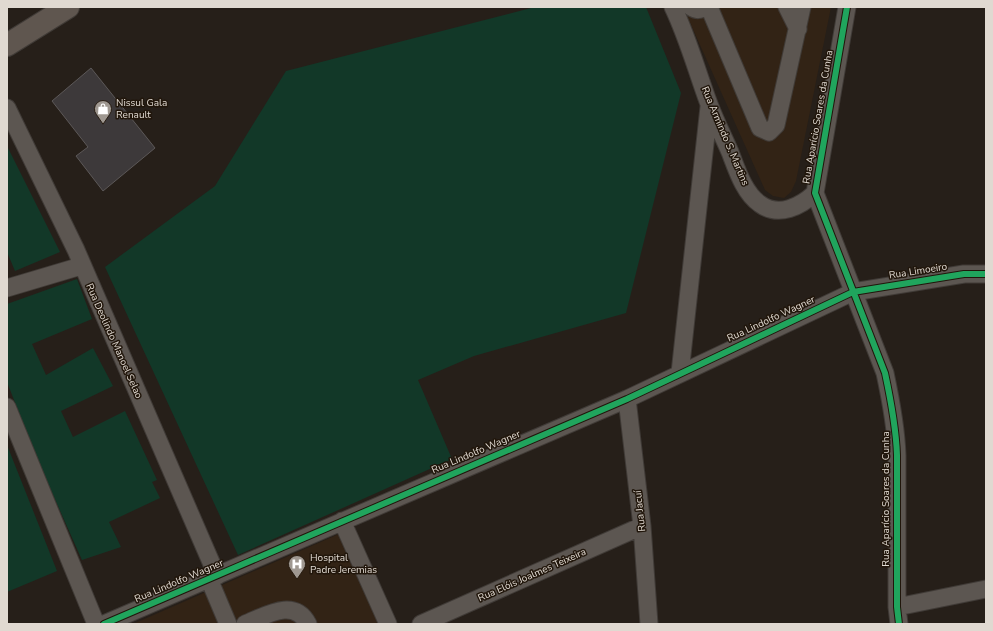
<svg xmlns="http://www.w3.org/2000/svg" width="993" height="631" font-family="'Nunito Sans',sans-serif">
<rect width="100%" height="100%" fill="#261f19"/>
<path fill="#322315" d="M683 7H831L796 181 791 192 784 198 773 196 765 190Z
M339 534 379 624H133Z"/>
<path fill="#123828" d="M535 7H646L681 93 626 313 474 356 418 380 452 459 238 555 105 267 215 186 286 71Z
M7 146 60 252 15 271 7 252Z
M77 279 92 319 32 344 46 375 93 348 113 386 61 411 73 437 125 411 157 480 152 482 160 498 109 522 121 547 82 560 37 459 7 382V304Z
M7 445 57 571 7 592Z"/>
<path fill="#3d393a" stroke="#5c5858" d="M91 68 155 148 103 191 76 156 88 147 52 101Z"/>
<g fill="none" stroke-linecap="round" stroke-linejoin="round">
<defs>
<path id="minor" d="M673 7C688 38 697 72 709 104 715 120 723 136 730 152 737 170 744 193 760 204 779 218 801 206 815 193
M691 7C697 11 700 10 706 7
M709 7 760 128 769 132 776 125 802 7
M787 7 798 29
M847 7 815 193 885 373C891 401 896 427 897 455V607L899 624
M7 108 76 250 217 576
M7 288 81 266
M680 373 709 107
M627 399 642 526 649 624
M7 407 96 624
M342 521 388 624
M209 579 228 624
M897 607 986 589
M104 624 627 399 853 292 964 274H986
M245 624C265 616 294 597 308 624
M421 624 642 526"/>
<path id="major" d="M7 45 68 7"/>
</defs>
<use href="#minor" stroke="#403b37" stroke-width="19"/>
<use href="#major" stroke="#403b37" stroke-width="24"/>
<use href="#minor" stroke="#5c5651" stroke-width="17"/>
<use href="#major" stroke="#5f564f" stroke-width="22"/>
<defs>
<path id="cycleway" d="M847 7 815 193 885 373C891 401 896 427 897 455V607L899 624
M104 624 627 399 853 292 964 274H986"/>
</defs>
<use href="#cycleway" stroke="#21160b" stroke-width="8"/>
<use href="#cycleway" stroke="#20a55d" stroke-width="6"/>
</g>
<defs>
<symbol id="shop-pin" viewBox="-11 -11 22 30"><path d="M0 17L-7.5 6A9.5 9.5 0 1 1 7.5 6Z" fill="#9f9891" stroke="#21160b"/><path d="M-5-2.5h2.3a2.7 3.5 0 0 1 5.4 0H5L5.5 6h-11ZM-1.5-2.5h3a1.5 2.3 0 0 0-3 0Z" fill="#fff"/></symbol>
<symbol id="hospital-pin" viewBox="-11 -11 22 30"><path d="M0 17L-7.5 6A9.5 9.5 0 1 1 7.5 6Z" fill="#9f9891" stroke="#21160b"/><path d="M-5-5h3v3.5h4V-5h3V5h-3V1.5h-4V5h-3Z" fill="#fff"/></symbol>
</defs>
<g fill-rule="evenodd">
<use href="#shop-pin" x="93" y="99" width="20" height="27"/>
<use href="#hospital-pin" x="287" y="554" width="20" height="27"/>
</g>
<g text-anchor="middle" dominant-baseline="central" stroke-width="3" stroke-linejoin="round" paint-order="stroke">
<g font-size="10" fill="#e0d9d1" stroke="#21160b" text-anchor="start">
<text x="116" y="103">Nissul Gala<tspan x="116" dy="12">Renault</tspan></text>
<text x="310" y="558">Hospital<tspan x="310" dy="12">Padre Jeremias</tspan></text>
</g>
<g font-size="10" fill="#e0d9d1" stroke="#21160b">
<text transform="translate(818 117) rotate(-80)">Rua Aparício Soares da Cunha</text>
<text transform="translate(725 136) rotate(67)">Rua Armindo S. Martins</text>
<text transform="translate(918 271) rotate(-9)">Rua Limoeiro</text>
<text transform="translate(771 319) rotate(-25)">Rua Lindolfo Wagner</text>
<text transform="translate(114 341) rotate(66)">Rua Deolindo Manoel Selao</text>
<text transform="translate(476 452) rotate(-23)">Rua Lindolfo Wagner</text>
<text transform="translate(886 499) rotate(-90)">Rua Aparício Soares da Cunha</text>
<text transform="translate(640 511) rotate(-96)">Rua Jacuí</text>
<text transform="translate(532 575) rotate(-24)">Rua Elóis Joalmes Teixeira</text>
<text transform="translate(179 581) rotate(-23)">Rua Lindolfo Wagner</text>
</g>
</g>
<rect width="993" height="631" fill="none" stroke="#e0d9d1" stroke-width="16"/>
</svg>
